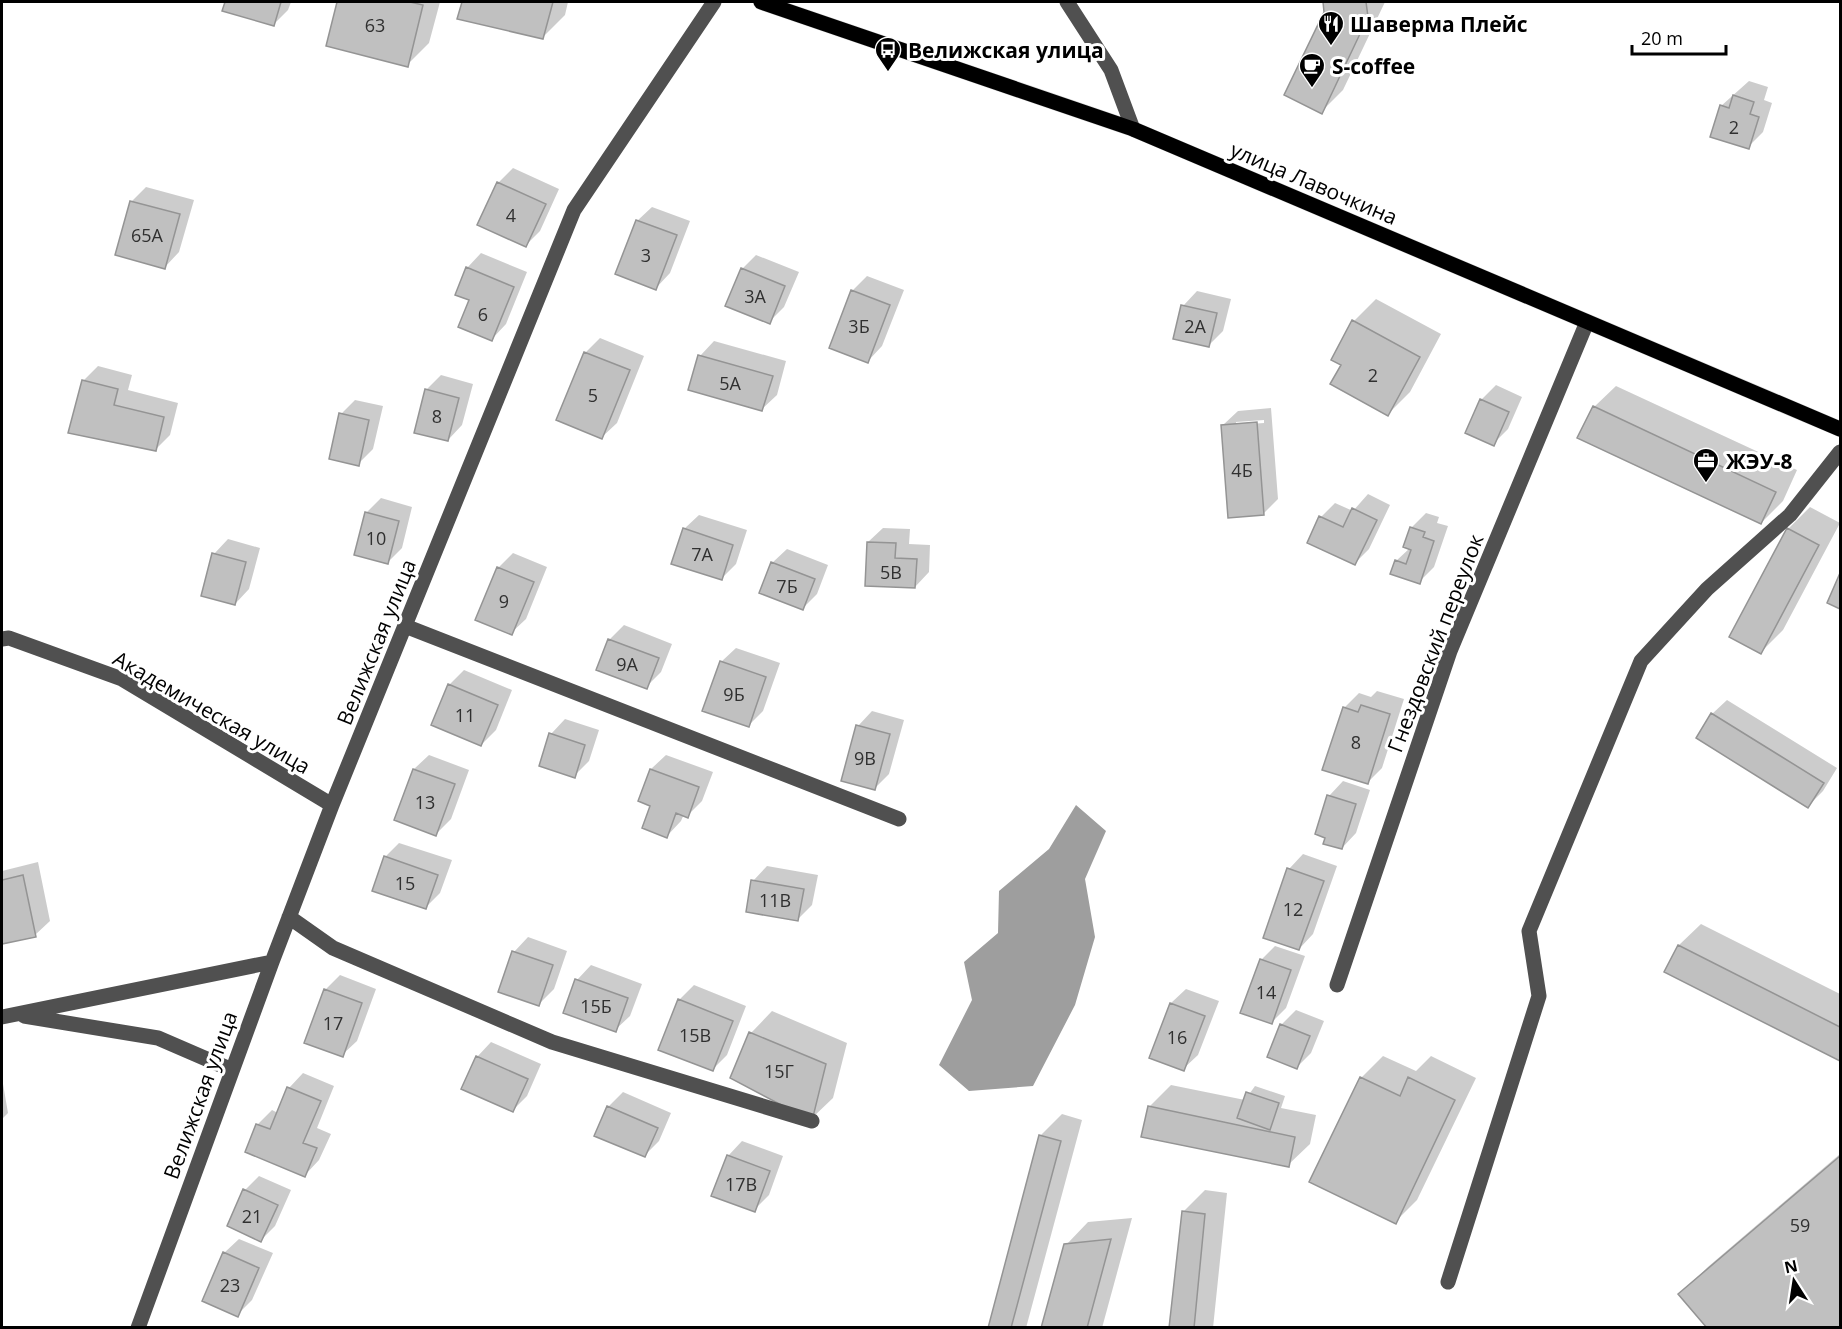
<svg xmlns="http://www.w3.org/2000/svg" width="1842" height="1329" font-family="'Open Sans',sans-serif">
<rect width="100%" height="100%" fill="#fff"/>
<path fill="#9e9e9e" d="M1076 805 1106 831 1085 879 1095 937 1075 1005 1033 1086 969 1091 939 1065 972 1000 964 962 998 933 999 891 1049 849Z"/>
<path fill="#0003" fill-rule="evenodd" d="M227 2H291L288 10 273 25 224 10Z
M339 2H440L429 43 407 65 328 45Z
M463 2H568L565 15 543 37 459 17Z
M1324 2H1385L1343 90 1321 112Z
M1749 81 1768 87 1764 100 1772 103 1763 132 1748 147 1721 106Z
M513 168 559 189 540 231 525 246 498 183Z
M146 187 194 200 179 252 165 267 131 202Z
M652 207 690 221 670 273 656 288 637 221Z
M481 253 527 272 506 324 492 339 471 300 467 268Z
M756 255 799 272 784 307 769 322 742 269Z
M867 276 904 290 882 346 868 361 852 291Z
M1197 291 1231 299 1223 331 1208 346 1183 306Z
M1376 299 1441 334 1410 392 1388 414 1343 364 1333 359 1354 321Z
M600 338 644 356 617 423 602 437 585 353Z
M714 341 786 361 777 395 762 409 700 356Z
M98 366 132 375 128 390 178 403 170 435 155 450 83 381Z
M441 375 473 384 462 425 448 440 426 390Z
M1496 385 1522 397 1508 429 1493 444 1481 400Z
M1616 386 1797 470 1783 501 1761 523 1594 407Z
M355 400 383 406 373 449 358 464 341 414Z
M1271 408 1278 499 1263 514 1223 425 1238 411ZM1264 420V423L1236 425V422Z
M1368 494 1390 505 1369 549 1355 563 1321 517 1335 503 1353 511Z
M381 498 412 507 402 548 387 563 366 513Z
M1810 507 1840 523 1783 630 1761 652 1788 529Z
M1426 513 1439 517 1437 523 1448 526 1434 567 1419 582 1396 561 1410 548 1411 528Z
M699 515 747 530 736 564 721 579 684 529Z
M883 528 910 529 909 544 930 545 929 572 915 587 868 542Z
M228 539 260 548 249 589 235 604 214 554Z
M787 549 828 565 817 594 803 608 772 563Z
M513 553 547 567 526 619 511 633 498 568Z
M624 625 672 644 661 672 646 687 609 640Z
M736 648 780 663 763 711 749 725 721 662Z
M464 670 512 690 496 730 481 745 449 685Z
M1377 691 1404 699 1382 768 1367 783 1344 708 1359 693 1371 697Z
M1727 700 1837 768 1823 791 1808 806 1712 714Z
M872 711 904 720 889 774 874 789 858 726Z
M565 719 599 730 589 761 574 776 551 734Z
M429 755 469 770 451 819 436 834 414 769Z
M666 755 713 772 702 801 687 816 684 814 681 821 667 836 652 805 640 800 651 769Z
M1343 781 1370 790 1356 833 1342 848 1329 796Z
M399 843 452 860 440 893 426 907 385 857Z
M1303 854 1337 866 1313 934 1299 949 1289 869Z
M38 862 50 921 35 935 2 942V871Z
M767 866 818 875 812 905 798 919 753 881Z
M1701 924 1840 994V1059L1666 971 1679 945Z
M528 937 567 951 554 989 539 1004 514 952Z
M1275 946 1305 956 1286 1008 1271 1023 1261 960Z
M591 965 642 984 630 1016 615 1030 577 980Z
M340 975 376 989 357 1041 342 1055 325 990Z
M694 985 746 1006 727 1055 712 1070 679 1000Z
M1186 989 1219 1001 1198 1055 1183 1069 1151 1057 1171 1003Z
M1296 1010 1324 1021 1311 1053 1297 1067 1281 1025Z
M772 1011 847 1043 833 1098 811 1119 751 1033Z
M491 1042 541 1064 527 1096 513 1110 477 1057Z
M1383 1056 1416 1071 1431 1056 1476 1078 1417 1200 1395 1222 1311 1181 1361 1078Z
M303 1073 334 1086 317 1128 331 1134 319 1160 305 1175 257 1125 272 1110 278 1113 289 1088Z
M2 1078 8 1113 2 1119Z
M1171 1085 1245 1100 1255 1086 1285 1096 1281 1108 1316 1115 1310 1144 1288 1165 1149 1107Z
M623 1092 671 1113 659 1141 645 1155 608 1107Z
M1062 1114 1082 1120 1026 1328H990L1040 1136Z
M742 1141 783 1156 769 1195 754 1210 728 1156Z
M1840 1154V1328H1709L1680 1294 1709 1266Z
M259 1176 291 1190 275 1226 261 1240 245 1190Z
M1205 1190 1227 1193 1213 1328H1170L1183 1212Z
M1132 1218 1102 1328H1043L1066 1245 1088 1222Z
M239 1239 273 1253 252 1300 237 1315 224 1253Z"/>
<path fill="#c0c0c0" stroke="#949494" stroke-width="1.5" d="M225 2H281L274 26 222 11Z
M337 2H410L423 5 408 67 326 46Z
M462 2H553L543 39 457 19Z
M1323 2H1366L1368 17 1322 114 1284 95 1324 12Z
M1733 95 1754 102 1750 114 1759 117 1749 149 1710 137 1720 105 1729 108Z
M497 182 546 204 526 247 477 225Z
M130 201 180 214 165 269 115 255Z
M636 220 677 235 656 290 615 274Z
M466 267 514 287 492 341 458 327 469 300 455 295Z
M741 268 785 286 770 324 725 306Z
M851 290 890 305 868 363 829 348Z
M1181 305 1217 313 1209 347 1173 339Z
M1352 320 1420 357 1388 416 1330 384 1341 365 1331 360Z
M584 352 630 370 602 439 556 420Z
M698 355 773 376 762 411 688 390Z
M82 380 118 389 114 405 164 417 156 451 68 433Z
M425 389 459 398 448 441 414 433Z
M1480 399 1509 412 1494 446 1465 433Z
M1593 406 1776 492 1761 524 1577 438Z
M339 413 369 420 359 466 329 459Z
M1257 422 1264 515 1228 518 1221 425Z
M1352 508 1377 520 1355 565 1307 543 1319 516 1343 527Z
M365 512 399 521 388 564 354 555Z
M1410 527 1425 532 1423 537 1434 541 1420 584 1390 574 1395 560 1406 564 1411 550 1403 547Z
M683 528 733 545 722 580 671 564Z
M1787 528 1819 545 1761 654 1729 637Z
M867 542 896 543 895 558 917 559 915 588 865 586Z
M212 553 246 562 235 605 201 596Z
M771 562 815 579 803 610 759 593Z
M497 567 534 582 512 635 475 620Z
M1840 573V609L1827 603Z
M608 639 659 658 647 689 596 670Z
M720 661 766 677 749 727 702 711Z
M448 684 498 705 481 746 431 725Z
M1361 705 1390 714 1368 784 1322 770 1343 707 1358 712Z
M1711 713 1824 783 1808 808 1696 738Z
M856 725 890 734 875 790 841 781Z
M549 733 585 745 575 778 539 766Z
M413 769 455 784 436 836 394 820Z
M650 769 699 787 688 818 676 813 667 838 642 828 650 806 638 801Z
M1327 795 1356 804 1342 849 1323 844 1325 838 1315 834Z
M384 856 438 875 426 909 372 891Z
M1287 868 1324 881 1299 950 1263 938Z
M23 875 36 937 2 944V880Z
M751 880 804 889 798 921 746 912Z
M1678 945 1840 1027V1061L1664 972Z
M512 951 553 965 539 1006 498 992Z
M1260 959 1291 970 1272 1024 1240 1013Z
M575 979 628 998 616 1032 563 1013Z
M324 989 362 1003 343 1057 304 1043Z
M678 999 733 1021 713 1071 658 1050Z
M1170 1003 1205 1016 1184 1071 1149 1058Z
M1280 1024 1310 1036 1297 1069 1267 1057Z
M749 1032 826 1064 812 1121 730 1078Z
M476 1056 528 1079 513 1112 461 1089Z
M1360 1077 1400 1096 1408 1077 1455 1100 1396 1224 1309 1182Z
M287 1087 321 1101 303 1143 317 1148 305 1177 245 1152 256 1124 270 1129Z
M1246 1092 1279 1103 1270 1130 1237 1118Z
M607 1106 658 1128 645 1157 594 1136Z
M1148 1106 1295 1137 1289 1167 1141 1137Z
M1039 1135 1061 1141 1011 1328H988Z
M727 1155 770 1171 755 1212 711 1196Z
M1840 1156V1328H1707L1678 1294Z
M243 1189 278 1205 261 1242 227 1226Z
M1182 1211 1205 1214 1194 1328H1169Z
M1111 1239 1087 1328H1041L1064 1244Z
M223 1252 259 1268 238 1317 202 1301Z"/>
<g fill="none" stroke-linecap="round" stroke-linejoin="round">
<defs>
<path id="major" d="M761 2 1133 129 1840 429"/>
</defs>
<use href="#major" stroke="#dbdbdb" stroke-width="16"/>
<path stroke="#505050" stroke-width="15" d="M1067 2 1111 70 1133 129
M405 626 899 819
M2 639 9 638 122 679 332 805
M289 917 333 948 552 1042 812 1121
M1337 985 1450 651 1587 322
M24 1016 158 1038 232 1070
M2 1017 272 962
M1448 1282 1539 996 1529 931 1641 661 1707 589 1790 515 1840 452
M138 1328 272 962 332 805 574 210 714 2"/>
<use href="#major" stroke="#000" stroke-width="15"/>
</g>
<defs>
<symbol id="restaurant-pin" viewBox="-11 -11 22 30"><path d="M0 17L-7.5 6A9.5 9.5 0 1 1 7.5 6Z" fill="#000" stroke="#fff"/><path d="M-5-6h1v4h1v-4h1v4h1v-4h1v5L-1.5 .5V6h-2V.5L-5-1ZM5-6V6H3V1.5H1.5Q1.5-4 5-6Z" fill="#fff"/></symbol>
<symbol id="bus-pin" viewBox="-11 -11 22 30"><path d="M0 17L-7.5 6A9.5 9.5 0 1 1 7.5 6Z" fill="#000" stroke="#fff"/><path d="M-5-6H5V4H4V6H2V4H-2V6H-4V4H-5ZM-3.5-4V0h7V-4ZM-3.5 1.2v1.5H-2V1.2ZM2 1.2v1.5H3.5V1.2Z" fill="#fff"/></symbol>
<symbol id="cafe-pin" viewBox="-11 -11 22 30"><path d="M0 17L-7.5 6A9.5 9.5 0 1 1 7.5 6Z" fill="#000" stroke="#fff"/><path d="M-5.5-4.5H6V0H3Q3 3.5 0 3.5H-2.5Q-5.5 3.5-5.5 0ZM3-3.2v2h1.7v-2ZM-6 4.5H4V6H-6Z" fill="#fff"/></symbol>
<symbol id="office-pin" viewBox="-11 -11 22 30"><path d="M0 17L-7.5 6A9.5 9.5 0 1 1 7.5 6Z" fill="#000" stroke="#fff"/><path d="M-6-3h4V-5.5h4V-3h4V5H-6ZM-1-4.5V-3h2v-1.5ZM-6 0V1H6V0Z" fill="#fff"/></symbol>
</defs>
<g fill-rule="evenodd">
<use href="#restaurant-pin" x="1316" y="9" width="30" height="40"/>
<use href="#bus-pin" x="873" y="35" width="30" height="40"/>
<use href="#cafe-pin" x="1297" y="51" width="30" height="40"/>
<use href="#office-pin" x="1691" y="446" width="30" height="40"/>
</g>
<g text-anchor="middle" dominant-baseline="central" stroke-width="6" stroke-linejoin="round" paint-order="stroke">
<g font-size="18" fill="#303030">
<text x="375" y="25">63</text>
<text x="1734" y="127">2</text>
<text x="511" y="215">4</text>
<text x="147" y="235">65А</text>
<text x="646" y="255">3</text>
<text x="755" y="296">3А</text>
<text x="483" y="314">6</text>
<text x="859" y="326">3Б</text>
<text x="1195" y="326">2А</text>
<text x="1373" y="375">2</text>
<text x="730" y="383">5А</text>
<text x="593" y="395">5</text>
<text x="437" y="416">8</text>
<text x="1242" y="470">4Б</text>
<text x="376" y="538">10</text>
<text x="702" y="554">7А</text>
<text x="891" y="572">5В</text>
<text x="787" y="586">7Б</text>
<text x="504" y="601">9</text>
<text x="627" y="664">9А</text>
<text x="734" y="694">9Б</text>
<text x="465" y="715">11</text>
<text x="1356" y="742">8</text>
<text x="865" y="758">9В</text>
<text x="425" y="802">13</text>
<text x="405" y="883">15</text>
<text x="775" y="900">11В</text>
<text x="1293" y="909">12</text>
<text x="1266" y="992">14</text>
<text x="596" y="1006">15Б</text>
<text x="333" y="1023">17</text>
<text x="695" y="1035">15В</text>
<text x="1177" y="1037">16</text>
<text x="779" y="1071">15Г</text>
<text x="741" y="1184">17В</text>
<text x="252" y="1216">21</text>
<text x="1800" y="1225">59</text>
<text x="230" y="1285">23</text>
</g>
<g font-size="21" font-weight="bold" fill="#000" stroke="#fff" text-anchor="start">
<text x="1350" y="24">Шаверма Плейс</text>
<text x="908" y="50">Велижская улица</text>
<text x="1332" y="66">S-coffee</text>
<text x="1726" y="461">ЖЭУ-8</text>
</g>
<g font-size="21" fill="#000" stroke="#fff">
<text transform="translate(1314 183) rotate(23)">улица Лавочкина</text>
<text transform="translate(376 642) rotate(-68)">Велижская улица</text>
<text transform="translate(1435 643) rotate(-69)">Гнездовский переулок</text>
<text transform="translate(212 712) rotate(30)">Академическая улица</text>
<text transform="translate(200 1095) rotate(-70)">Велижская улица</text>
</g>
</g>
<rect width="1842" height="1329" fill="none" stroke="#000000" stroke-width="6"/>
<g transform="translate(1794 1281) rotate(348)" stroke="#ffffff" stroke-width="4.5" paint-order="stroke">
<path d="M0-4.5L10 22L0 15L-10 22Z" fill="#000000"/>
<text y="-9" font-size="16" font-weight="bold" text-anchor="middle" fill="#000000">N</text>
</g>
<path d="M1632 45v9h94v-9" fill="none" stroke="#000000" stroke-width="3"/>
<text x="1641" y="45" font-size="18" fill="#000000" stroke="#ffffff" stroke-width="4.5" paint-order="stroke">20 m</text>
</svg>
